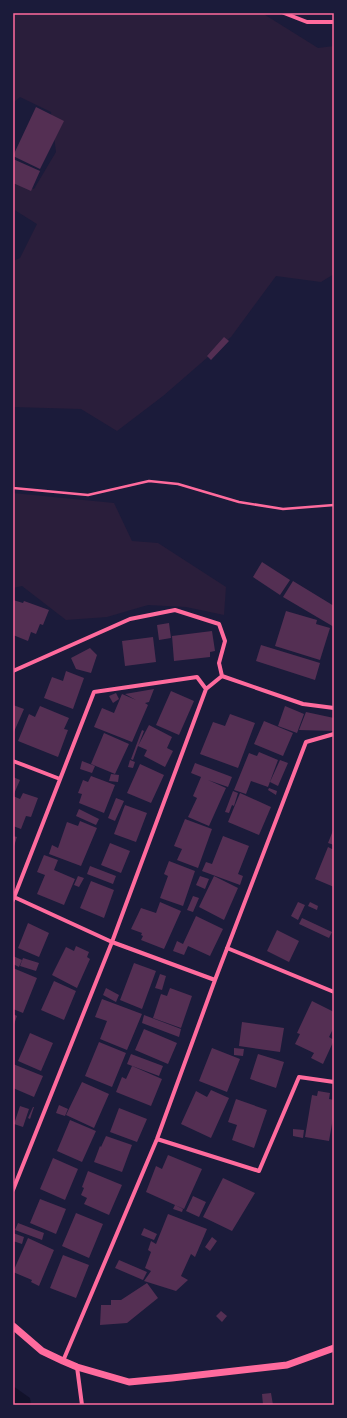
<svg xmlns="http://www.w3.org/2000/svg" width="347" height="1418" font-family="Lato,sans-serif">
<rect width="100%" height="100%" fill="#1b1b3a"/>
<path fill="#2a1e3b" d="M13 13H262L318 48 334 46V274L321 282 276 276 231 337 163 396 117 431 81 409 13 407V261L20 258 37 224 13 209V181L34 189 56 152 51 112 20 97 13 103Z
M13 493 114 503 132 541 158 543 226 587 224 615 186 607 148 605 107 617 66 620 22 586 13 588Z"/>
<path fill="#12122b" d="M13 1386 30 1398 31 1405H13Z"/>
<path fill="#542f53" d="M36 107 64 121 40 169 13 156Z
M13 159 40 171 31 191 13 183Z
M224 337 229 341 211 360 207 356Z
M262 562 290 580 280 595 253 577Z
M293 581 334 606V627L283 597Z
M13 600 23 603 24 601 49 610 43 625 40 624 36 634 31 632 28 641 13 635Z
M286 611 317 620 316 624 330 628 320 660 275 646Z
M169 623 171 638 159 640 157 625Z
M212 631 215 651 210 652V657L174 661 172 636Z
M153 637 156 662 125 666 122 641Z
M261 645 320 663 315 680 256 661Z
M90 648 97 655 91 673 76 669 71 658Z
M66 671 84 678 73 709 44 698 52 677 63 681Z
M154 689 149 702 145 703 148 705 132 742 94 727 102 708 114 713 122 694 136 700 125 694Z
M171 691 194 701 179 735 156 725Z
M116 693 119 699 113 703 109 696Z
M13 705 24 709 13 734Z
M40 706 69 718 64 729 68 730 58 757 18 741 29 714 35 717Z
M285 706 304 714 297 733 278 726Z
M306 712 334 718V731L299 730Z
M230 714 255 723 238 768 200 754 213 722 225 726Z
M264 721 293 733 283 756 254 744Z
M149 725 172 737 167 748 173 751 165 767 144 756 147 750 138 746 133 760 131 759 142 730 144 731 138 746Z
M104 733 129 744 115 774 91 764Z
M259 752 278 760 268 787 251 781 246 794 234 790 249 753 257 756Z
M130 760 135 762 133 768 128 767Z
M280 760 288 763 278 786 270 782Z
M82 761 95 766 92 773 80 769Z
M195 763 232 777 228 787 208 780 226 788 209 826 188 817 197 798 193 796 201 777 191 773Z
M140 764 164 775 151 803 127 793Z
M111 774 119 775 118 782 109 781Z
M91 776 115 785 104 813 79 803 82 794 78 793 83 780 88 782Z
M13 777 20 780 13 796Z
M269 788 277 791 276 795 268 790Z
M233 791 238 793 234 806 232 805 229 813 225 812Z
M23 793 38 798 31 817 26 816 21 829 13 826V796L20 799Z
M240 793 271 807 259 835 228 822Z
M116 798 124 801 115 821 108 818Z
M125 805 147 813 136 842 114 834Z
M79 809 99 819 96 825 76 816Z
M185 819 212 829 198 868 177 860 182 849 174 846Z
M80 821 97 828 81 866 49 854 52 845 58 848 67 822 78 826Z
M334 828V845L328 843Z
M13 836 17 837 13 849Z
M223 836 249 846 238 874 243 876 240 885 202 871 206 862 212 864Z
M110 843 130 851 121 873 101 865Z
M328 847 334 850V887L315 879Z
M44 855 58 860 54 870 75 879 64 905 37 894 45 875 37 872Z
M169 861 195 871 183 906 160 898 168 876 164 874Z
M90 866 116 876 113 884 87 874Z
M78 876 84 878 79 887 74 885Z
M200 876 209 879 205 889 196 885Z
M214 876 238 888 224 920 199 907Z
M91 881 114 890 104 918 80 908Z
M193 896 199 898 193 912 187 910Z
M160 902 181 911 164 949 141 940 143 936 141 935 142 933 131 929 141 908 156 913Z
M298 902 305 905 298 920 291 916Z
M310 902 318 906 317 910 308 906Z
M196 916 223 929 210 956 188 946 184 955 173 951 177 941 183 944Z
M302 918 332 932 329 938 299 924Z
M28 923 49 933 39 957 18 948Z
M277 930 299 941 289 962 267 951Z
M76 946 89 952 87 957 90 959 77 988 52 975 66 947 74 951Z
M13 956 22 960 19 967 13 964Z
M23 958 39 963 36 971 20 966Z
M134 963 156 971 142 1009 120 1000Z
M13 968 37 978 23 1013 13 1009Z
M160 974 166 976 162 990 155 988Z
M54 981 76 991 64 1020 41 1010Z
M106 988 119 995 116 1002 103 995Z
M170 988 192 996 181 1028 153 1018 161 994 167 996Z
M102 999 142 1014 127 1050 100 1039 107 1021 95 1017Z
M312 1001 334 1012V1027L329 1037 334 1040 323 1064 311 1058 314 1053 295 1044 300 1034 297 1033Z
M13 1014 17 1016 13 1027Z
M144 1015 181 1029 179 1037 142 1023Z
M242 1022 284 1028 280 1052 239 1046Z
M144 1029 177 1043 168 1064 135 1050Z
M30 1033 53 1043 41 1071 18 1061Z
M99 1042 126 1053 112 1087 85 1076Z
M212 1048 240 1059 227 1092 199 1081Z
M234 1048 244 1049 243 1056 234 1055Z
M131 1054 163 1066 159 1076 127 1064Z
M258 1054 284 1062 276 1088 250 1079Z
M13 1064 43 1076 34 1097 13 1088Z
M132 1066 162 1079 151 1106 116 1092 122 1077 126 1079Z
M82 1082 109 1094 94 1128 66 1115Z
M211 1090 229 1098 211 1138 181 1124 196 1091 207 1097Z
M318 1091 330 1093 329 1099 334 1100V1112L329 1141 305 1137 312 1095 317 1096Z
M236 1099 267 1110 254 1148 232 1140 237 1125 228 1122Z
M59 1105 68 1109 65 1116 56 1113Z
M20 1106 29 1109 23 1127 14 1124Z
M33 1107H34L30 1119 28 1118Z
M119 1108 147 1119 137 1142 110 1132Z
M70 1120 96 1131 82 1162 57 1151Z
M293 1129 304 1130 303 1138 293 1136Z
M106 1136 132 1145 122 1172 94 1162 100 1146 101 1147Z
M168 1155 202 1169 184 1209 146 1192 156 1166 162 1169Z
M53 1158 78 1169 65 1200 40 1189Z
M88 1171 122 1185 109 1215 84 1204 87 1198 81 1195 84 1188 82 1187Z
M223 1178 255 1193 232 1231 203 1217Z
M193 1196 206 1202 199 1217 186 1211Z
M40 1199 66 1209 56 1234 30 1223Z
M175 1205 183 1209 182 1212 173 1209Z
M76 1213 103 1224 89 1258 62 1246Z
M168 1214 207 1229 195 1257 191 1254 181 1276 188 1280 176 1291 144 1281 151 1271 145 1268 151 1252 148 1250 151 1241 156 1244Z
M18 1223 44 1233 42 1240 15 1230Z
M144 1228 157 1234 154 1240 141 1235Z
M13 1233 24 1237 22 1244 13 1241Z
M212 1237 217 1241 210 1251 205 1247Z
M28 1238 54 1250 39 1286 31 1282 32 1280 13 1272Z
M63 1255 89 1265 76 1298 50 1288Z
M119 1260 147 1272 143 1280 115 1268Z
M147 1283 158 1298 127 1323 100 1325 101 1305H111V1300H121Z
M221 1311 227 1316 222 1322 216 1316Z
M271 1393 273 1405H263L262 1394Z"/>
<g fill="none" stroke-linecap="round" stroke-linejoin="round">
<path stroke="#ff6b9d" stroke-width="2.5" d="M13 488 88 495 149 481 178 484 239 502 283 509 334 505"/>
<path stroke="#ff6b9d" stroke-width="4" d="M284 13 307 22H334
M13 671 130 619 175 610 219 624 225 641 219 663 222 676 303 704 334 708
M206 689 222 676
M13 761 60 779
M14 897 112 942 215 980
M13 900 94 692 197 677 206 689 112 942 13 1190
M227 948 334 992
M157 1139 259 1171 299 1077 334 1082
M63 1361 157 1139 215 980 306 742 334 734
M77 1367 82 1405"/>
<path stroke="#ff6b9d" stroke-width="7" d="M13 1326 42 1351 63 1361 77 1367 129 1382 172 1378 287 1365 334 1348"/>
</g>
<rect width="347" height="1418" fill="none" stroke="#1b1b3a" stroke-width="28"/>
<rect x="14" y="14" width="319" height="1390" fill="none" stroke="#ff6b9d" stroke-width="1.5"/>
</svg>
